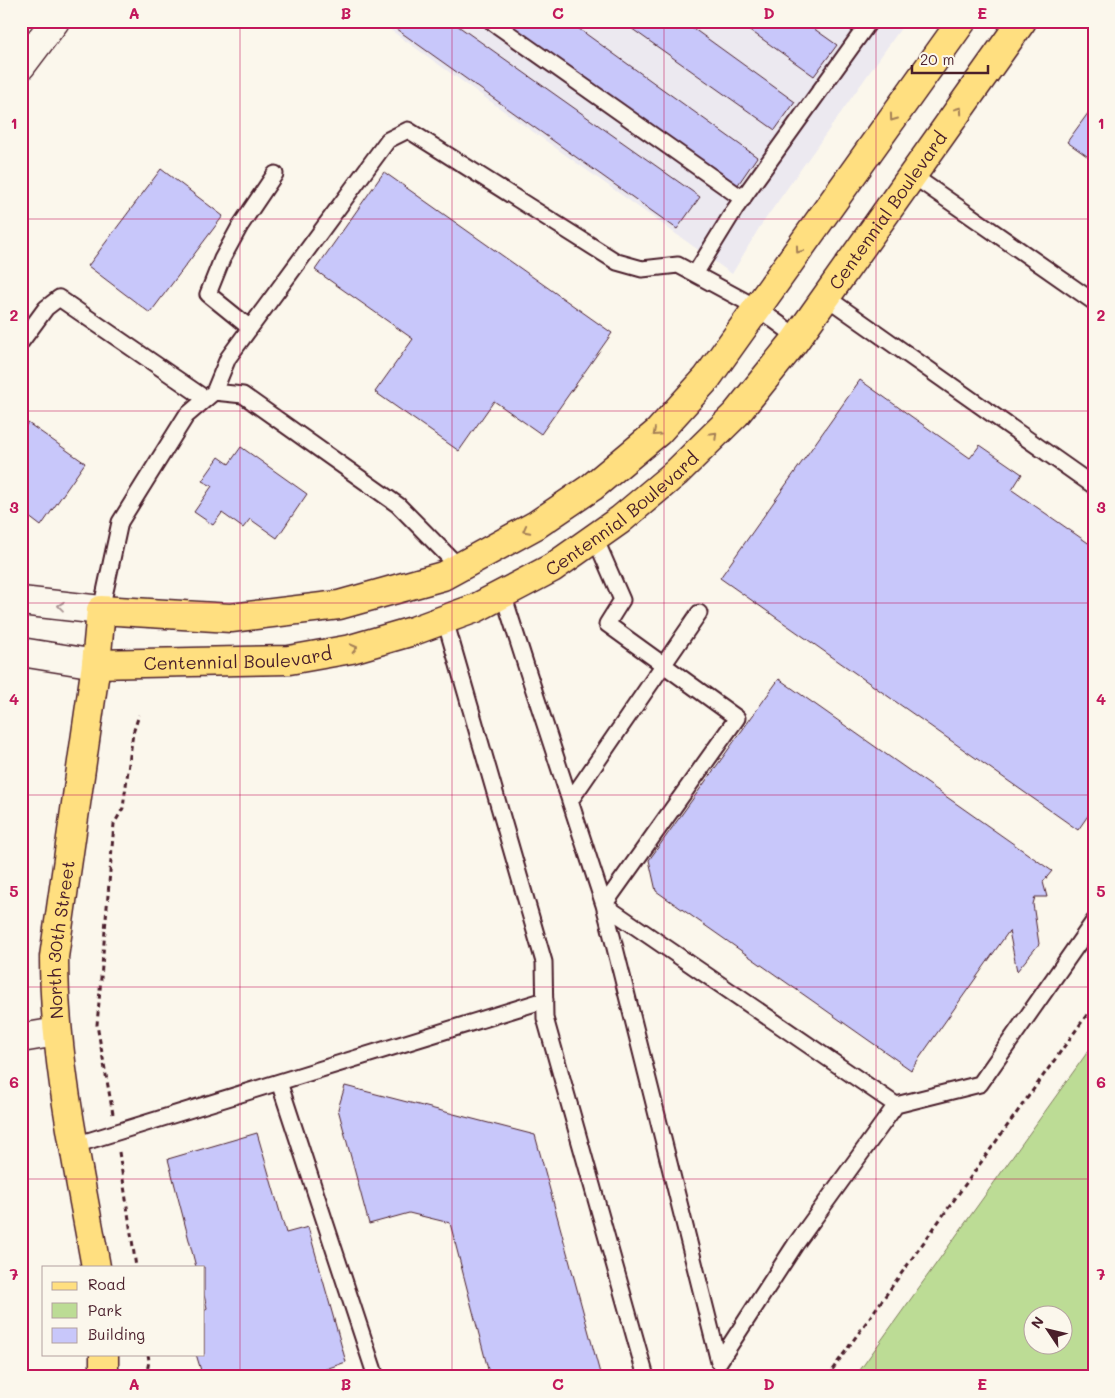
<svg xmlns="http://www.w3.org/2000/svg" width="1115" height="1398" font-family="Mali,sans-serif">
<rect width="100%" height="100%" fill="#fbf7ec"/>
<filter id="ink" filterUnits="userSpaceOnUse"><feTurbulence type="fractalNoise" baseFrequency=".02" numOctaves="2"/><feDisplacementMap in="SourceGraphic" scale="10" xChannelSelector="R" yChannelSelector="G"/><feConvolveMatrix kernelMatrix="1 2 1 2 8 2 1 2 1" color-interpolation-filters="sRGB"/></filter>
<g filter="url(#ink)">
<path fill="#ece9f0" d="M378 21H906L759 228 732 274Z"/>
<path fill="#bcdc95" stroke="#837e60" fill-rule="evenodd" d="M1094 1043V1377H855ZM1032 1316H1062V1346H1032Z"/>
<path fill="#c8c7fa" stroke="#4a1f2b" d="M385 21H451L700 197 677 229Z
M504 21H568L757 157 737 186Z
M621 21H683L795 102 775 130Z
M737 21H803L837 45 814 76Z
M1094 105V161L1067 142Z
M161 169 223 216 150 313 88 266Z
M384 172 612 333 541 434 494 401 459 451 375 392 413 339 315 270Z
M860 380 970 458 980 445 1022 474 1012 490 1094 547V807L1078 830 720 578Z
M28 423 85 463 41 526 24 513 21 517V431Z
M241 447 307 494 277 538 250 519 243 528 222 513 213 525 194 512 212 486 202 481 219 457 229 464Z
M779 679 1052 871 1043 882 1047 897H1035L1033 904 1039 944 1017 971 1009 931 911 1070 656 891 649 860Z
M345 1086 535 1135 601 1377H490L450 1223 409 1213 369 1224 338 1109Z
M257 1133 286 1233 308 1227 346 1362 323 1370 325 1377H203L196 1354H204V1312L207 1308 204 1295V1267H196L168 1159Z"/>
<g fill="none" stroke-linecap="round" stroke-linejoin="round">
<defs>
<path id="service" d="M491 21 743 199
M912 175 1094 302
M695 274 735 209 870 21
M826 297 1094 486
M250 328 208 294 222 259 240 226 275 174
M21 342 46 308 59 298 206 399
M214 392 228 358 388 140 408 130 617 262 642 269 678 265 756 307 797 337
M503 594C536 698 570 802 604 905L608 920 719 1362 795 1245 896 1105 604 905 737 718 607 624 622 600 595 538
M101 610 120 522 186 416 214 392 243 395 398 505 459 567
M445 620 544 962 545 1018 646 1377
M570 801 699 613
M279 1082 376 1377
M896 1105 980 1084 1094 921
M75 1145 545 1000"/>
<path id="minor" d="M21 66 55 21
M21 1038 57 1032"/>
<path id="secondary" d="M21 601 101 610
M21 652 96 664"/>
<g id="primary">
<path id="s1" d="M96 664 289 660 351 649 413 631 476 608 552 568 620 520 676 473 736 414 794 342 1022 21"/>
<path id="s2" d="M96 1267C78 1165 54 1061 54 957L96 664 101 610 231 618 339 605 443 576 536 525 592 487 658 432 707 378 962 21"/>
<path d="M104 1354V1377"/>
</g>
</defs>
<use href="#service" stroke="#4a1f2b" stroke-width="19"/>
<use href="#minor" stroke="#4a1f2b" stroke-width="31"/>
<use href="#secondary" stroke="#4a1f2b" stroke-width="31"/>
<use href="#primary" stroke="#4a1f2b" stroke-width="31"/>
<path stroke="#4a1f2b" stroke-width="3" stroke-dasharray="5 4" stroke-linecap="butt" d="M113 1114 97 1025 114 824 123 808 133 733 139 715
M119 1152 136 1267
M146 1377 149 1361 148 1354
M827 1377 1094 1005"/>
<use href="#service" stroke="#fbf7ec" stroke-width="15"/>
<use href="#minor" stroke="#fbf7ec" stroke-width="28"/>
<use href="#secondary" stroke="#fbf7ec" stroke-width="28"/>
<use href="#primary" stroke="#ffdf80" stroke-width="28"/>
</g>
<defs><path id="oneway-chevron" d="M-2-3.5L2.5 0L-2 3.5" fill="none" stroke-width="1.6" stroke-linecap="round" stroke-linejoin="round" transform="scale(1.25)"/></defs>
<g stroke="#a47f56">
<use href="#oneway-chevron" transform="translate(959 110) rotate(-55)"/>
<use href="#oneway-chevron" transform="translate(893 118) rotate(126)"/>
<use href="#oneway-chevron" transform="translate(799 250) rotate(126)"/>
<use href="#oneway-chevron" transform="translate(656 433) rotate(138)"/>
<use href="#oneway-chevron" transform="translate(714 435) rotate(-45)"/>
<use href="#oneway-chevron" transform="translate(526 530) rotate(152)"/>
<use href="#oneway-chevron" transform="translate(354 648) rotate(-14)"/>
</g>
<use stroke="#ab9695" href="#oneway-chevron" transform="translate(61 606) rotate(-173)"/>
</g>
<path fill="none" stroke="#c2185b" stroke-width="1" stroke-opacity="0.55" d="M240 21V1377M452 21V1377M664 21V1377M876 21V1377M21 219H1094M21 411H1094M21 603H1094M21 795H1094M21 987H1094M21 1179H1094"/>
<g text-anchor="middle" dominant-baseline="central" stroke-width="4" stroke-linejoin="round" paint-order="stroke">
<g font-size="18" fill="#4a1f2b" stroke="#fbf7ec">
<text stroke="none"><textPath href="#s1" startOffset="968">Centennial Boulevard</textPath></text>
<text stroke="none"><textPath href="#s1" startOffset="562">Centennial Boulevard</textPath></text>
<text stroke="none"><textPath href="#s1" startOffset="142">Centennial Boulevard</textPath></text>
<text stroke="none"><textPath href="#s2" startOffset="331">North 30th Street</textPath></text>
</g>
</g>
<rect width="1115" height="1398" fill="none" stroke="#fbf7ec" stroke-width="55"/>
<rect x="42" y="1266" width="162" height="90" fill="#fbf7ec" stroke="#b4a19f"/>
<rect x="52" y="1282" width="25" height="8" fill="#ffdf80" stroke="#b4a19f"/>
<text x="88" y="1290" font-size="15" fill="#4a1f2b">Road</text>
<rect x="52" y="1303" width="25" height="15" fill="#bcdc95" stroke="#b4a19f"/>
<text x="88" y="1316" font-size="15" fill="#4a1f2b">Park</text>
<rect x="52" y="1328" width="25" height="15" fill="#c8c7fa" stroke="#b4a19f"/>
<text x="88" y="1340" font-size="15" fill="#4a1f2b">Building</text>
<g transform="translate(1048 1330) rotate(305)"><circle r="24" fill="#fbf7ec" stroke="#b4a19f"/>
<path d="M0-4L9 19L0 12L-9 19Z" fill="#4a1f2b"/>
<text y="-8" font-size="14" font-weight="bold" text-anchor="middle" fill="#4a1f2b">N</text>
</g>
<path d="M912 65v8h76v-8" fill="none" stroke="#4a1f2b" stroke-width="2.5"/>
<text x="920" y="65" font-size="15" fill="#4a1f2b" stroke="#fbf7ec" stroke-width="4" paint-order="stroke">20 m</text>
<rect x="28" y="28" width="1060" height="1342" fill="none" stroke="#c2185b" stroke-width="2"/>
<g font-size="16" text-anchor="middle" font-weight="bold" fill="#c2185b">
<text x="134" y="19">A</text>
<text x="346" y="19">B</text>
<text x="558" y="19">C</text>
<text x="769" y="19">D</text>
<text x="982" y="19">E</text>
<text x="14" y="129">1</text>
<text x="1101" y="129">1</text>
<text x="14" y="321">2</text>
<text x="1101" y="321">2</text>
<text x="14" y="513">3</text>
<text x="1101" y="513">3</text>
<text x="14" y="705">4</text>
<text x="1101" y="705">4</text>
<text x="14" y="897">5</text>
<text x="1101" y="897">5</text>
<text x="14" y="1088">6</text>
<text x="1101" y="1088">6</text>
<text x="14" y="1280">7</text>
<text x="1101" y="1280">7</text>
<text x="134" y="1390">A</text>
<text x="346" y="1390">B</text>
<text x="558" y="1390">C</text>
<text x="769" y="1390">D</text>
<text x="982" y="1390">E</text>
</g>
</svg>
